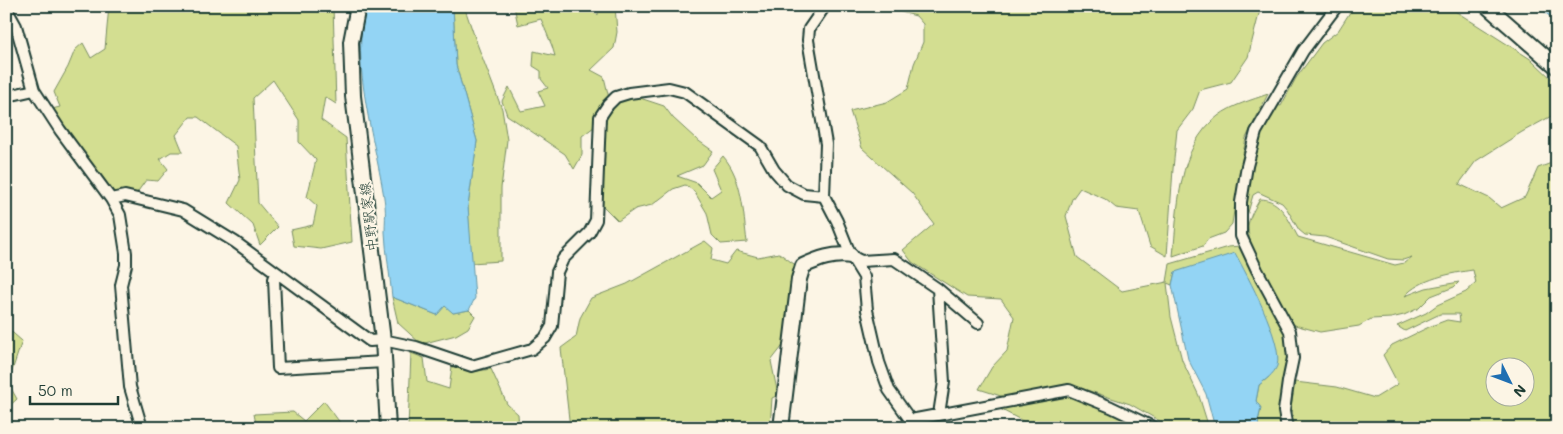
<svg xmlns="http://www.w3.org/2000/svg" width="1563" height="434" font-family="Mali,'Klee One',sans-serif">
<rect width="100%" height="100%" fill="#fcf5e5"/>
<filter id="ink" filterUnits="userSpaceOnUse"><feTurbulence type="fractalNoise" baseFrequency=".02" numOctaves="2"/><feDisplacementMap in="SourceGraphic" scale="10" xChannelSelector="R" yChannelSelector="G"/><feConvolveMatrix kernelMatrix="1 2 1 2 8 2 1 2 1" color-interpolation-filters="sRGB"/></filter>
<g filter="url(#ink)">
<path fill="#d3de91" stroke="#798e62" fill-rule="evenodd" d="M109 6H333L336 104 325 97 321 120 346 138 352 242 321 249 294 246 291 230 313 225 317 206 307 197 316 160 299 142V120L273 80 253 98 258 203 278 227 260 245 253 225 229 203 240 180 236 146 198 117H190L176 135 183 152H171L160 159 168 169 158 181 146 180 136 194 114 192 61 125 52 109 60 107 54 92 68 67 75 50 83 43 91 58 105 49Z
M453 6H464L476 41 502 109 507 140 501 188V261L471 263 468 206 477 141 456 65Z
M514 6H583L598 15V6H615L617 32 614 48 591 70 604 77 609 98 599 108 594 127 582 136V155L574 169 565 154 507 115 502 101 509 87 521 111 545 106 538 91 548 88 541 79V71L533 66 534 51 555 56 552 46 541 19 518 25Z
M899 6H1261L1248 57 1231 82 1200 90 1193 109 1177 130 1173 169 1167 256 1150 246 1139 211 1116 208 1105 199 1080 188 1072 199 1066 216 1077 257 1122 291 1167 282 1170 264 1228 247 1241 246 1250 269 1284 331 1289 352 1279 414 1282 428H1259L1258 422 1261 408 1256 401 1259 385 1269 377 1175 272 1172 285 1167 283 1171 317 1182 360 1199 396 1209 428H1172L1130 404 1068 384 1007 398 979 389 992 367 1007 351 1014 317 1001 299 967 297 912 262 903 250 934 224 912 193 862 148 850 111 887 102 908 89 914 64 923 42V24L916 16 901 12Z
M1354 6H1431L1439 11H1455L1532 60 1555 82 1557 113 1522 132 1476 161 1459 184 1489 198 1501 208 1525 197 1538 168 1557 161V428H1295L1291 408 1295 382 1337 387 1375 398 1398 384 1383 355 1392 345 1431 326 1447 320 1460 322 1459 314H1440L1405 331 1397 326 1426 313 1437 305 1466 292 1476 283 1473 270C1452 273 1419 279 1405 296L1426 288 1459 282 1454 287 1431 296 1419 308 1404 315 1391 318 1371 319 1359 326 1320 332 1291 324C1278 299 1248 254 1248 227 1248 219 1256 206 1260 199 1281 199 1289 221 1298 237L1395 265 1404 263 1412 257 1403 260 1388 259 1325 237 1305 235 1299 230 1287 209 1282 203 1258 192 1253 195 1247 216H1245C1247 173 1251 140 1277 105L1281 106 1296 78 1322 43 1338 31ZM1496 366H1526V396H1496Z
M1268 94 1246 138 1240 170 1232 224 1224 233 1208 239 1203 246 1173 256C1178 209 1177 147 1218 116 1232 105 1252 100 1268 94Z
M634 96 664 106 673 118 696 139 713 151 703 165 677 176 697 183 711 197 721 190 712 169 723 156C743 179 743 213 747 242L721 244 712 235 707 213 694 191 685 185 673 189 652 205 635 209 618 221 602 205C603 181 599 128 611 109 617 101 625 98 634 96Z
M705 241 713 248 711 260 726 264 736 251 758 257 779 253 798 267 792 303 786 316 789 338 771 361 778 395 772 398 770 428H570L561 348 576 337 580 318 591 298 627 284Z
M392 297 437 315 445 305 453 313 469 310 475 316 468 328 456 335 421 344 398 323Z
M6 327 22 341 8 383 17 399 6 409Z
M411 353 424 358 427 382 449 389 452 366 471 372 491 369 507 404 518 414 519 428H408Z
M1073 395 1100 406 1140 428H1036L998 408Z
M324 401 344 428H230L256 424 254 414 293 412 304 421Z"/>
<path fill="#93d4f4" stroke="#6598a7" d="M368 6H453L456 65 477 141 468 206 475 298 469 310 453 313 445 306 437 315 392 297C390 275 386 254 385 232 385 223 386 214 385 205 379 152 346 55 368 6Z
M1537 6H1557V22Z
M1235 253C1247 275 1284 343 1277 366 1274 374 1265 380 1259 385L1256 401 1261 408 1258 421 1259 428H1215L1206 394 1188 359 1172 285 1175 272Z"/>
<g fill="none" stroke-linecap="round" stroke-linejoin="round">
<defs>
<path id="street" d="M825 6 809 29 808 40 826 144 824 196 837 221 851 256 864 277 867 310 879 362 889 390 916 428
M6 8 16 26 34 90 60 130 111 199 120 215 126 253V265L121 285 130 387 142 428
M8 96 34 90
M111 199 125 196 183 210 235 242 370 341 383 340 416 347 472 366 532 349 545 338 552 326 557 272 563 259 589 233 596 220 600 117 608 105 616 97 629 93 669 88 685 92 760 146 774 170 787 185 804 194 824 196
M851 256 861 261 894 259 938 289 978 323
M276 273 274 279 278 368 384 362
M938 289 944 382 939 414
M911 420 1069 390 1111 407 1155 428
M1287 428 1284 411 1288 382 1293 358 1290 331 1257 270 1241 236V202L1247 166 1256 132 1303 51 1337 6"/>
<path id="secondary" d="M358 6 351 42 353 96 383 340 388 428
M1487 6 1557 67
M781 428 799 279 803 266C818 259 834 253 851 256"/>
</defs>
<use href="#street" stroke="#1f3d34" stroke-width="14"/>
<use href="#secondary" stroke="#1f3d34" stroke-width="18"/>
<use href="#street" stroke="#fcf5e5" stroke-width="10"/>
<use href="#secondary" stroke="#fcf5e5" stroke-width="14"/>
</g>
</g>
<g text-anchor="middle" dominant-baseline="central" stroke-width="4.5" stroke-linejoin="round" paint-order="stroke">
<g font-size="14" fill="#1f3d34" stroke="#fcf5e5">
<text transform="translate(368 217) rotate(-97)">中野駅家線</text>
</g>
</g>
<rect width="1563" height="434" fill="none" stroke="#fcf5e5" stroke-width="25"/>
<rect x="12" y="12" width="1538" height="409" fill="none" stroke="#1f3d34" stroke-width="2" filter="url(#ink)"/>
<g transform="translate(1510 382) rotate(132)"><circle r="24" fill="#fcf5e5" stroke="#a4ab9e"/>
<path d="M0-4L9 19L0 12L-9 19Z" fill="#1f6fb2"/>
<text y="-8" font-size="14" font-weight="bold" text-anchor="middle" fill="#1f3d34">N</text>
</g>
<path d="M30 396v8h88v-8" fill="none" stroke="#1f3d34" stroke-width="2.5"/>
<text x="38" y="396" font-size="15" fill="#1f3d34" stroke="#fcf5e5" stroke-width="4" paint-order="stroke">50 m</text>
</svg>
